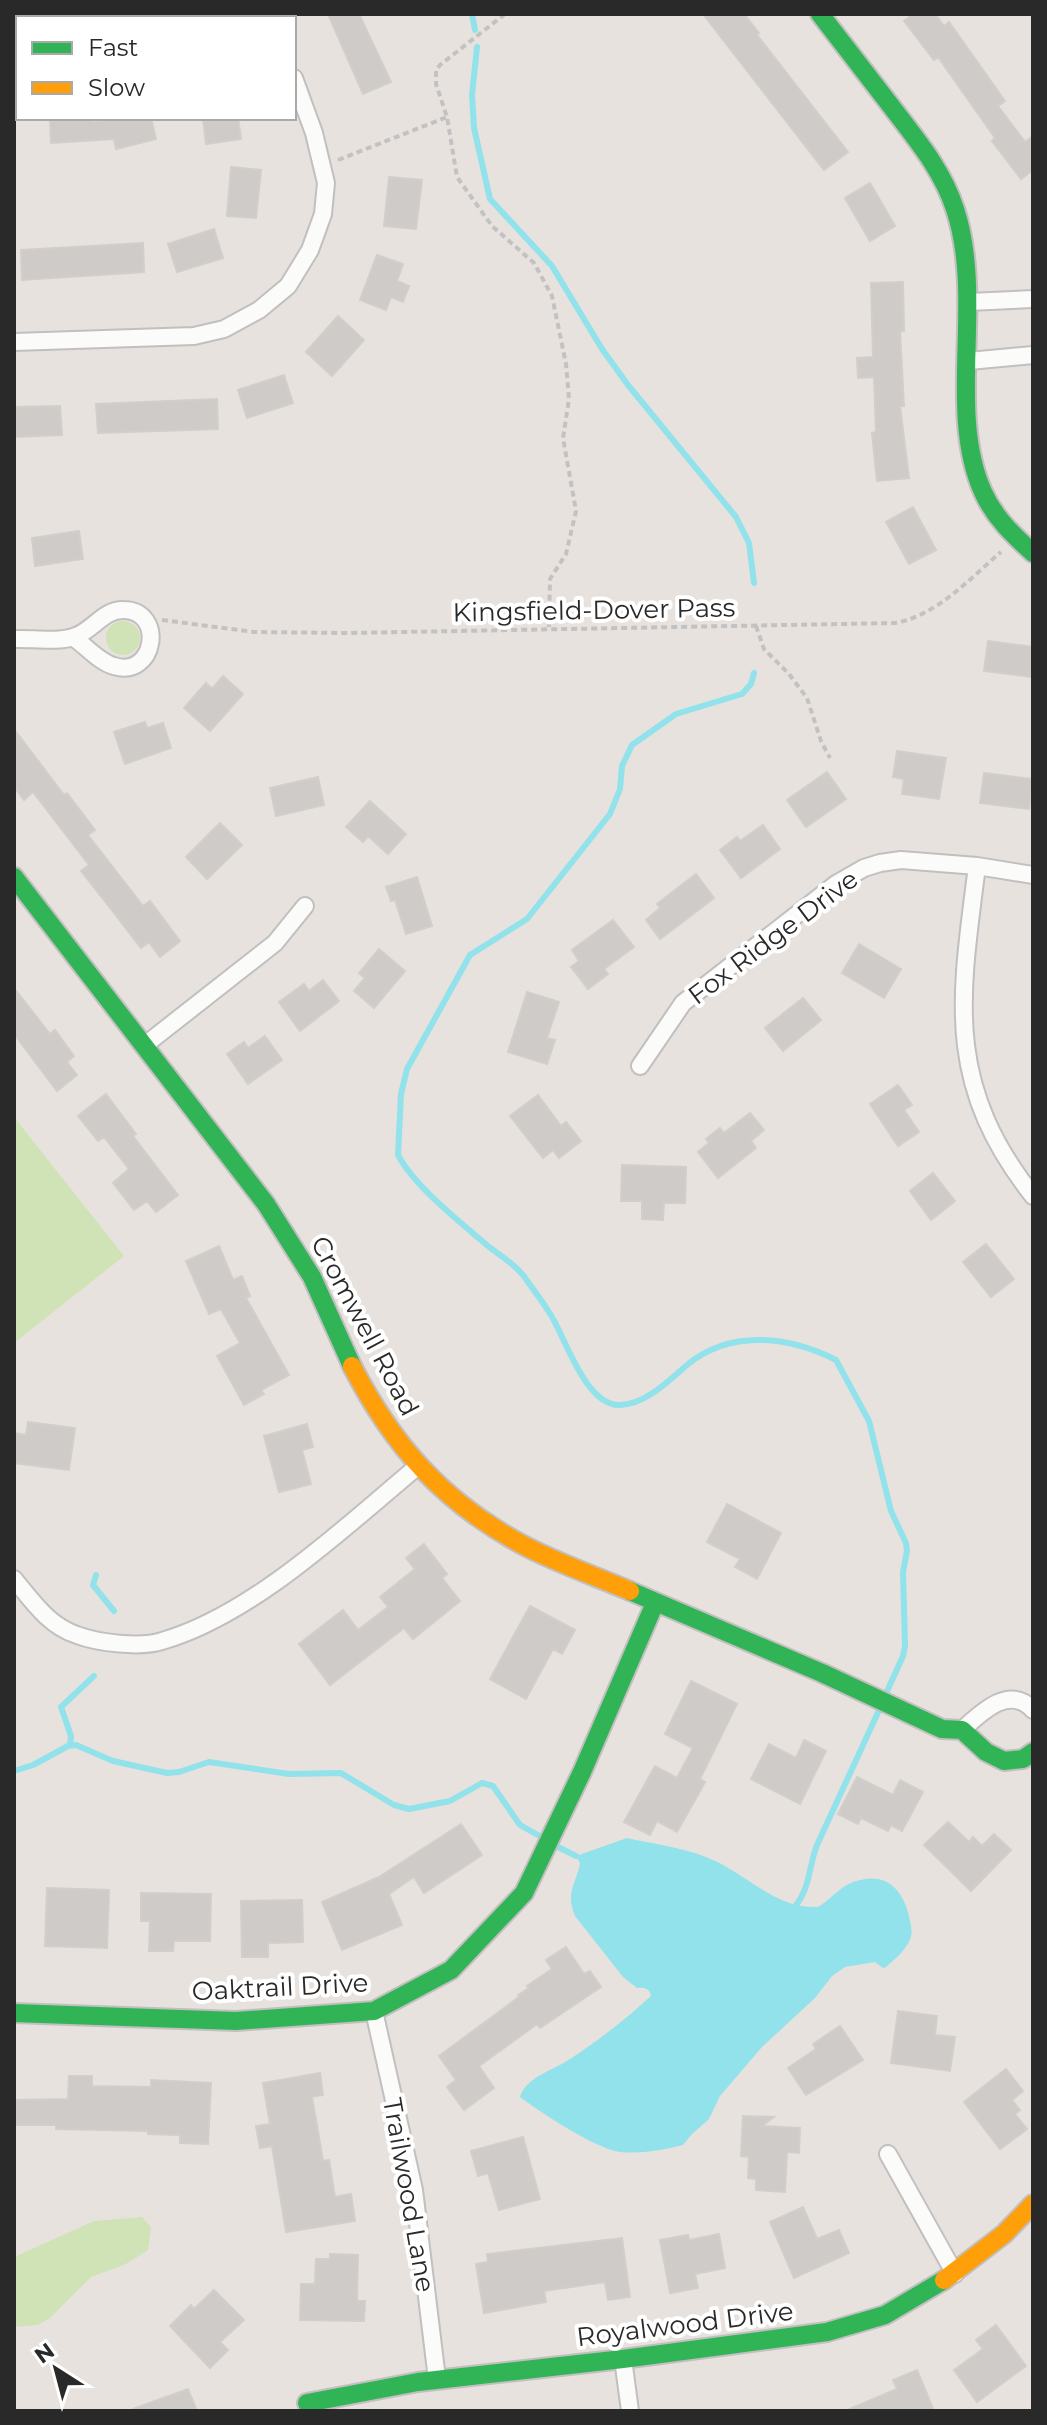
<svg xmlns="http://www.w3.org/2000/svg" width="1047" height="2425" font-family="Montserrat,sans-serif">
<rect width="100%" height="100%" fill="#e7e2de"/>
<path fill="#d0e3b6" d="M106 638a17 17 0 1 1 34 0a17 17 0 1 1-34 0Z
M14 1117 124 1256 14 1343Z
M142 2217 151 2227 148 2250 126 2264 91 2277 50 2318 38 2325 14 2327V2257L94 2221Z"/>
<path fill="#91e2ea" d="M627 1838C653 1844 681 1847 706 1857 744 1871 774 1909 818 1907 835 1897 841 1882 866 1879 893 1875 906 1898 910 1921 911 1927 913 1932 910 1939 907 1949 894 1960 886 1967L883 1968 875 1962 845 1967 832 1976 815 1998 762 2047 720 2096 709 2119 691 2135 683 2145C663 2150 641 2154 620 2152 596 2149 540 2112 520 2097 526 2077 554 2070 570 2059 598 2041 627 2018 651 1996 650 1988 643 1987 637 1988L623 1977 575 1916C565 1892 576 1885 580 1863L576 1856Z"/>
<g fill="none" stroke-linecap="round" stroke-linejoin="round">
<path stroke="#91e2ea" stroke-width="6" d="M472 14 475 30
M477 47 472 95 474 128 490 199 552 266 602 349 628 385 736 517 749 543 754 583
M754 673 751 684 742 694 676 714 632 745 622 766 620 789 610 814 527 919 470 955 407 1069 401 1094 398 1155C415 1187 460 1222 488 1246 502 1257 518 1266 528 1282 536 1293 545 1305 552 1317 566 1340 586 1406 620 1405 646 1404 668 1381 687 1365 730 1329 789 1336 836 1360L869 1421 891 1511 906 1543 907 1551 903 1572 905 1646 903 1656 884 1698
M96 1575 93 1585 114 1611
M70 1745 71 1736 61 1707 94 1676
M14 1771 33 1765 68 1746 76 1745 113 1761 167 1773 179 1772 209 1762 289 1774 341 1773 394 1805 409 1809 450 1801 482 1783 493 1786 520 1825 545 1839
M554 1845 576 1856
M796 1905C810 1888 809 1865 817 1845L880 1708"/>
</g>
<path fill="#cecbc8" stroke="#d2ceca" stroke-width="2" d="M328 14H359L391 82 363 94Z
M703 14H744L759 33 757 35 848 152 824 170Z
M913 14H935L944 26 949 22 1005 101 998 106 1025 142 1033 136V170L1021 179 992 141 995 138 938 57 934 60 904 21Z
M50 118H92L93 123 114 118H151L156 139 116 149 114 139 51 143Z
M203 118H238L241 139 206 144Z
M231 167 261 170 256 218 227 216Z
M389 177 422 180 416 229 384 226Z
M870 183 895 226 870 241 845 198Z
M214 229 223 258 177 272 168 244Z
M143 243 144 272 22 280 21 250Z
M377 255 403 264 397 281 409 286 403 302 391 297 386 310 360 300Z
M903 282 904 331H900L904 406H900L909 478 877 481 872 433 876 432 874 377 858 378 857 358 873 357 871 283Z
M338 316 364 340 332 376 306 352Z
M284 375 293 403 247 418 238 390Z
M217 399 218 429 98 433 96 404Z
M60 406 62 435 14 437V407Z
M913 507 936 550 909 564 886 522Z
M79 531 83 559 35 566 32 538Z
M988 641 1033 647V677L984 671Z
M223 676 243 694 210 731 184 708 206 683 212 689Z
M145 722 147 728 163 723 171 748 125 764 114 732Z
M14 729 64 795 67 793 95 830 88 835 143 906 150 901 180 941 160 957 149 942 141 948 114 913 81 871 89 865 33 792 24 800 14 787Z
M897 751 946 758 939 799 902 794 904 779 893 777Z
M827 772 846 799 806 827 787 800Z
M984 773 1033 779 1029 809 980 803Z
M318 777 324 805 276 816 270 788Z
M370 801 406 834 388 854 368 836 363 842 346 827Z
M220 823 242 845 207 879 186 857Z
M763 825 780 849 741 878 720 850 737 837 740 841Z
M696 874 714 898 660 939 646 920 660 908 657 904Z
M417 877 432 926 406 934 395 900 391 901 386 887Z
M613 920 634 947 604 969 608 974 588 989 571 967 579 961 572 950Z
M859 944 901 969 884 998 842 973Z
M379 949 405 971 374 1008 354 991 365 978 359 973Z
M323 980 339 1001 300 1031 279 1002 304 984 309 991Z
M14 988 50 1034 55 1030 74 1056 67 1062 77 1075 57 1091 14 1034Z
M527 992 559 1002 547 1038 555 1040 547 1064 508 1052Z
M803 998 821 1020 783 1051 765 1028Z
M265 1036 282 1060 248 1084 227 1054 244 1042 248 1048Z
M898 1085 912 1105 904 1110 919 1132 898 1146 870 1104Z
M106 1094 136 1134 133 1136 178 1195 156 1212 147 1201 134 1210 113 1183 129 1169 104 1137 98 1141 78 1116Z
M538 1095 561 1126 566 1122 581 1141 559 1158 553 1150 543 1158 510 1116Z
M750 1113 764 1130 751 1141 756 1148 718 1178 698 1152 709 1143 706 1139 720 1128 724 1133Z
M622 1165 686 1167 685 1203H664L663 1220 642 1219V1201H621Z
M933 1173 955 1201 931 1220 910 1191Z
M986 1244 1014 1279 991 1297 963 1262Z
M219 1246 233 1280 242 1276 250 1296 246 1298 289 1375 261 1390 264 1394 244 1405 217 1356 240 1343 221 1309 209 1314 186 1261Z
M28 1422 75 1428 69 1470 14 1463V1433L26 1435Z
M307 1424 313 1447 302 1450 311 1484 279 1492 264 1436Z
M727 1504 781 1533 757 1579 735 1567 740 1559 707 1542Z
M424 1544 447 1574 442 1578 460 1601 413 1639 404 1628 330 1685 299 1644 343 1610 358 1630 388 1607 380 1597 415 1569 406 1558Z
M530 1606 575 1630 562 1654 553 1649 526 1699 490 1679Z
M691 1681 737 1704 700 1779 705 1782 677 1832 657 1821 650 1835 624 1822 655 1766 677 1778 693 1748 665 1734Z
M804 1740 826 1751 800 1804 751 1779 769 1744 796 1758Z
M857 1777 893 1795 900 1780 923 1792 902 1831 891 1825 888 1831 861 1818 858 1824 838 1814Z
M948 1822 969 1842 973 1837 982 1846 994 1834 1011 1850 971 1891 924 1845Z
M461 1824 482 1855 424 1893 414 1877 389 1894 402 1925 342 1950 322 1902 379 1877Z
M47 1888 109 1890 107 1948 45 1946Z
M141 1893 211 1894 210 1941H174L173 1951H149L150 1921H141Z
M302 1900 303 1942 268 1943V1957H242L241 1901Z
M566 1947 584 1974 590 1971 601 1987 540 2028 537 2024 479 2066 494 2088 464 2110 447 2087 456 2080 439 2056 519 1997 518 1995 529 1988 527 1986 552 1969 546 1960Z
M898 2011 937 2016 935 2035 955 2037 950 2071 891 2063Z
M840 2026 863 2060 806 2095 788 2068 816 2049 813 2044Z
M1006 2069 1023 2091 1012 2100 1020 2110 1015 2114 1027 2129 1000 2149 964 2102Z
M320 2073 323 2095 312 2097 323 2161 329 2160 335 2197 351 2194 355 2221 286 2232 272 2146 260 2148 256 2126 270 2124 263 2083Z
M69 2076H92V2086L151 2087V2080L211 2083 208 2144 180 2143V2135L148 2134V2131L56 2129V2125H14V2100L68 2099Z
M743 2116 774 2117 762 2126 800 2128 799 2153 787 2152 785 2192 756 2190V2179L748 2178 749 2157 741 2156Z
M523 2137 540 2199 499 2210 488 2173 478 2176 471 2151Z
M803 2207 817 2239 839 2230 849 2253 794 2278 770 2222Z
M719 2234 725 2268 695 2274 698 2288 670 2293 660 2240 688 2235 689 2240Z
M622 2238 630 2297 608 2300 605 2282 544 2291 546 2302 484 2313 476 2264 488 2262 487 2254Z
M330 2254 358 2255 357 2301H365L364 2321 300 2320 301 2284H315L316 2259H330Z
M214 2290 244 2320 220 2342 228 2350 210 2368 170 2326 191 2305 194 2309Z
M996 2325 1026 2366 977 2402 954 2370 983 2349 976 2340Z
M917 2370 934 2411H845L897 2389 893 2380Z
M188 2389 197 2411H133V2409Z"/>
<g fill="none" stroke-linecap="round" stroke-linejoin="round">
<defs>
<path id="street" d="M264 14 266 18
M240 18 251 14
M14 55H18
M969 302 1033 299
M14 342 194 336 224 329 259 310 288 286 310 250 323 214 326 183 314 133 294 78
M969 361 1033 355
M14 639C32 638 59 643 76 636 93 630 104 609 124 610 166 611 155 679 114 666 99 662 86 646 74 638
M977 866C960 999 944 1083 1033 1196
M145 1045 275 943 305 906
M640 1066 683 1003 836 884 864 868 880 863 901 860 977 866 1033 875
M14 1579C32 1601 49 1626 77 1635 98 1643 141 1648 162 1641 253 1615 346 1526 418 1466
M962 1730C981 1713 1009 1684 1033 1710
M374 2011 414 2190 437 2379
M888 2154 955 2274
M623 2359 630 2411"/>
<path id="fast" d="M820 14C844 45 867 75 891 106 916 139 942 169 955 209 985 300 946 410 983 492 994 517 1013 535 1033 553
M14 877 266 1204 312 1277 352 1366
M630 1591 822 1673 942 1729 962 1730 986 1752 1004 1761 1023 1759 1033 1752
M14 2013 236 2021 374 2011 451 1970 524 1893 582 1772 655 1603
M307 2403 418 2382 623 2359 827 2332 885 2315 944 2280"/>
<path id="slow" d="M352 1366C393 1446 443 1502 523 1545 557 1563 595 1576 630 1591
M944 2280 1004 2234 1033 2204"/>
</defs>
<use href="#street" stroke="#c1bfc0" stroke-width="20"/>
<use href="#fast" stroke="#c1bfc0" stroke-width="22"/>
<use href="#slow" stroke="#c1bfc0" stroke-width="22"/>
<path stroke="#c3c2c2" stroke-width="4" stroke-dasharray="6 4" stroke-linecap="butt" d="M505 14 440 65 436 70V84L447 117 457 177 492 226 534 263 552 296 566 364 569 399 563 438 576 511 566 554 550 579 549 627
M338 160 447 117
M162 620 254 632 349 633 895 623C938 615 969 579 1001 552
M756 626 764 649 789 674 807 698 821 741 830 758"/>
<use href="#street" stroke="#fbfbfa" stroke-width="16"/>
<use href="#fast" stroke="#30b455" stroke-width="18"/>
<use href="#slow" stroke="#ff9f0a" stroke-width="18"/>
</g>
<g text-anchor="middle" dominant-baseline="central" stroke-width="8" stroke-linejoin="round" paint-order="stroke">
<g font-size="26" fill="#292929" stroke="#fff">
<text transform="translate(594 610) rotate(-1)">Kingsfield-Dover Pass</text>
<text transform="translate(773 937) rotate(-37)">Fox Ridge Drive</text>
<text transform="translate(365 1326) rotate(62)">Cromwell Road</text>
<text transform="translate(280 1987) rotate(-3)">Oaktrail Drive</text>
<text transform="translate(409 2195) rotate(80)">Trailwood Lane</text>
<text transform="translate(685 2324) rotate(-7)">Royalwood Drive</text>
</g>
</g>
<rect width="1047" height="2425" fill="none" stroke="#292929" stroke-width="32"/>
<rect x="16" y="16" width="280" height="104" fill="#ffffff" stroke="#a9a9a9" stroke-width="2"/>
<rect x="32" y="42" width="40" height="12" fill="#30b455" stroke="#a9a9a9" stroke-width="2"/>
<text x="88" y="56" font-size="24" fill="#292929">Fast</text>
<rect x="32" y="82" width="40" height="12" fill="#ff9f0a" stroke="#a9a9a9" stroke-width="2"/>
<text x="88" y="96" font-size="24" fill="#292929">Slow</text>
<g transform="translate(56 2369) rotate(324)" stroke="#ffffff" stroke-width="6" paint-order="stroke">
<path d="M0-6L14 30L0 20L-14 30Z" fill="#292929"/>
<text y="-12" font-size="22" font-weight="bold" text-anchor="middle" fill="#292929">N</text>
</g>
</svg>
